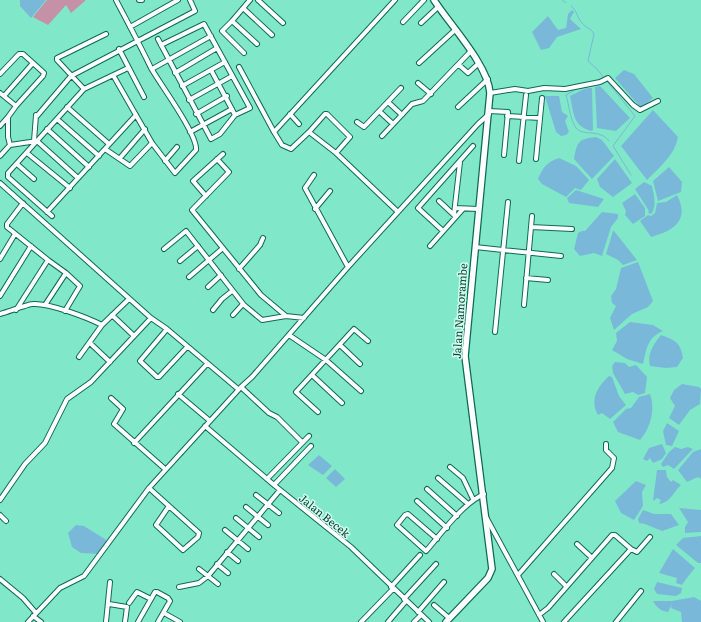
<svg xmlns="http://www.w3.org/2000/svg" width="701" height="622" font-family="Literata,serif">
<rect width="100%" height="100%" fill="#80e8c9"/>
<path fill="#c491a6" d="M47 0H85V1L71 13 66 5 48 25 33 17Z"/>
<path fill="#79b8d9" d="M20 0H46L31 18 20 6Z
M572 10 574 12 570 19 581 29 557 37 549 48 541 50 532 32 548 16 558 30 566 28 568 14Z
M624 70 634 74 653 98 641 108 615 78Z
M600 86 630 118 616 131 597 128 595 87Z
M589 88H592L593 130 591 131C572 125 574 113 570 96 577 93 582 89 589 88Z
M545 96H559L562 112 568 116 565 121 569 132 566 135 561 136 556 132Z
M653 110 678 137C675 155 659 168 647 180L621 146Z
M596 137 602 140 614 156 592 179 574 159C577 142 578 139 596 137Z
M559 158 576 166 589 180 581 190 575 188 566 197 542 184 538 179C543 167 547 162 559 158Z
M615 159 632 183 613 197 600 187 597 179Z
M669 167 682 182 681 192 658 201 653 181Z
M644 182 652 186C654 196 657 206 651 214L648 213 649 211 635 189Z
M576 190 604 199 598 207 569 203 567 198Z
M635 194 645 208V216L633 224 625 215 626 211 622 203Z
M677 195C690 220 674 231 651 237L640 221 648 215 651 216 655 213 657 203 666 202Z
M602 212 618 214V218L611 227 602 256 594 253 580 256 574 249 578 233 582 231H585Z
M613 231H614L637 260 623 265 618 260 606 254Z
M638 262 653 301 648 307 632 314 614 330 610 318 616 306 612 303 611 296 616 289 621 268Z
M630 322 653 325 663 331C647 338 647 348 643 364L627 359 612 350 617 341 616 333Z
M661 335C675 340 681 343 683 358L677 367 666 368 650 366C647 354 653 345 661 335Z
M615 362 625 363 629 367 636 365 647 377 645 393 638 395 633 392 625 394 613 373 612 366Z
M609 376 612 377 619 396 626 405 610 419 602 413 598 415C589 400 598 386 609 376Z
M682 384 699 387 701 389 700 404 690 410 679 425 669 418 675 406 670 398 674 390Z
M650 394C656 409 650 429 640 440L618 432 613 422 626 409 631 408 639 397Z
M667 423 679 431 672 446 666 445 663 431Z
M662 444 666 453 662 459 653 463 650 458 647 461 643 459 649 448Z
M675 447 681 449 688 447 693 449 674 469 668 465 663 467 661 464 669 452Z
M701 449V479L698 477 687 482 678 470 693 452Z
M319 455 332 466 323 475 308 465Z
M335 469 345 479 336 487 326 478Z
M657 470H666L667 477 671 482 673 480 681 485C673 492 671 502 659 504L661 500 657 498 653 501Z
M636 481 646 485 642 492 643 506 634 520 621 513 615 501Z
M679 508 701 510V532L685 533V527L688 522Z
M643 510 654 514H671L679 525 662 531 645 524 639 523 638 519Z
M76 525 84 526 108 541 100 554 81 553 72 547 68 533Z
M701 536V563H698L676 545 683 538Z
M673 549 695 568 686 579 682 585 676 583 677 578 659 573Z
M657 582 682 588 681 593 676 596 657 594 654 589Z
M694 597 701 601V622H682L681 612 671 608 672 604 668 612C661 611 657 608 653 601H672Z"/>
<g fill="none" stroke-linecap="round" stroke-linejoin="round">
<path stroke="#79b8d9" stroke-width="1" d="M562 0 566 3
M571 6C577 10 577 18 582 23 586 28 591 28 594 34L588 61 597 69 604 78
M606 80 635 116 613 146 631 175
M575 90 566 95C569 105 570 119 576 128 584 137 599 128 609 141"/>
<defs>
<path id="minor" d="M139 0H142
M250 0 232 21 257 44
M258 0 283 23
M243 8 272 35
M232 21 222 31 244 53
M403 22 424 0
M421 23 438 7
M130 27 178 0
M158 39 211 139 220 134 235 115 250 108 204 24 161 45
M119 49 144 97
M419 63 455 30
M459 65 468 73 479 63
M239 67 274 132
M152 69 211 36
M211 70 235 115
M175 73 217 48
M0 74 19 54H23L33 63
M113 75 152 143 175 173 196 150C198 135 160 84 151 68 140 45 128 23 116 0
M418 83 431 94
M182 86 225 62
M84 89 57 60V58L106 34
M0 93 16 106
M490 93 515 89 528 91 544 88 565 89 600 82 608 78 633 105 640 110 658 101
M4 96 33 63 44 73 43 76 16 106 8 117V137L10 145
M189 100 232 76
M388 102 402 115
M67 107 109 144
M458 107 488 79
M379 111 393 124
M489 111 508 112 504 155
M196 114 227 96
M290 114 299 124
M37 116 71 76 195 11 190 0
M507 116 540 118
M57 119 99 156
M357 122 364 127 401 88
M0 126 8 117
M47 129 89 167
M190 132 232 109
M309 132 336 153 398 212
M382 136 412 104 423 101 470 52
M34 141 36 115
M37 141 78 178
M105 149 130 166 152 143
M27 153 70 188
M336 153 350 137 327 114H325L309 132 291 149 282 145 274 132 395 0
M0 156 10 145 37 141
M120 158 145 129
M217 159 229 172 192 210 261 295 286 316
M536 159 542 98
M165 161 177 147
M519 161 526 95
M17 164 34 179
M314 175 305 188 348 267
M0 183 151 318 167 329 238 389
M206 196 193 181 223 154
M439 201 455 216
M455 208 479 209
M315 209 330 191
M47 212 136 115
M454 214 460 162
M52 216 8 177V173L84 89 128 68
M531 227 572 229
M443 231 418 208 473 146
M430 246 463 209
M475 247 561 256
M164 249 186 231 244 305 262 320 286 316 304 318
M0 259 15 234
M180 261 198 246
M239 269 260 245 263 238
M189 277 223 248
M526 278 548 280
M208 287 221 275
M0 296 31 246
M45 305 66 273 48 260
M524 305 532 216
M16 310 48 260 7 227V224L23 203
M213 310 222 299 232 291
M65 311 80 286 66 273
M0 314C8 312 28 304 33 304 49 303 86 317 102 325L129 299
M112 315 134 336
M233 315 243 304
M167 329 140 361 157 377H159L187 347
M495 332 508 202
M289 335 326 360 361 391
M90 343 110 362
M340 345 360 364
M79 357 102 325
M312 375 342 403
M241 387 269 413 277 417 302 442
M178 394 210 421
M111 398 123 409 114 424 165 469
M318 412 296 392 354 329 368 341
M205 426 274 485 351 547 429 622
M134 443 207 364
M450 467 463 478 473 499
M438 478 468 504
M267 479 309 436
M274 485 311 446
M149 488 199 533 198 537 183 550 156 525 169 506
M427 489 457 516
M256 495 279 513
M0 500 25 464 45 443 67 399 91 382 151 318
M417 501 447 528
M246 507 268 525
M0 515 6 521
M486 517 543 622
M236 518 259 537
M225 530 248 549
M437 539 408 514 405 515 397 525 426 551C442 533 462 504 484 494
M577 544 591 557
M227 552 238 561
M217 564 228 573
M199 569 218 584
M554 574 566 586
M518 575 612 468 614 458 606 450V444
M0 579 23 598 36 613
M179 587 199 583 208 576 280 490
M391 587 420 555
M404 599 436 564
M129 603 137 592 151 599
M109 604 127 607 125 622
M434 605 449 618
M418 612 444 582
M164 613 180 622
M539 615 548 608 612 535H615L631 549 637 552 650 537
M33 616 41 622
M28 622 60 588 84 576 149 488 241 387 252 377 348 267 478 124 489 114
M106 622 110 582
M138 622 155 592H157L168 598 170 601 158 622
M361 622 393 589
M388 622 406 601
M414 622 421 615
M564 622 631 549
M616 622 641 591"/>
<path id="secondary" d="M434 0C450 25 488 65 490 93L465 356 492 569 488 578 446 622"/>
</defs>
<use href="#minor" stroke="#0d6954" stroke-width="6"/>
<use href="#secondary" stroke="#0d6954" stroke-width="8"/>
<use href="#minor" stroke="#fff" stroke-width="4"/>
<use href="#secondary" stroke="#fff" stroke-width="5.5"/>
</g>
<g text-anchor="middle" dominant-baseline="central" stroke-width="3" stroke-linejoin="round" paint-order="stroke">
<g font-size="11" fill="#134034" stroke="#cefeed">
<text transform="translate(459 311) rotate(-86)">Jalan Namorambe</text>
<text transform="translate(325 515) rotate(39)">Jalan Becek</text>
</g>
</g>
</svg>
